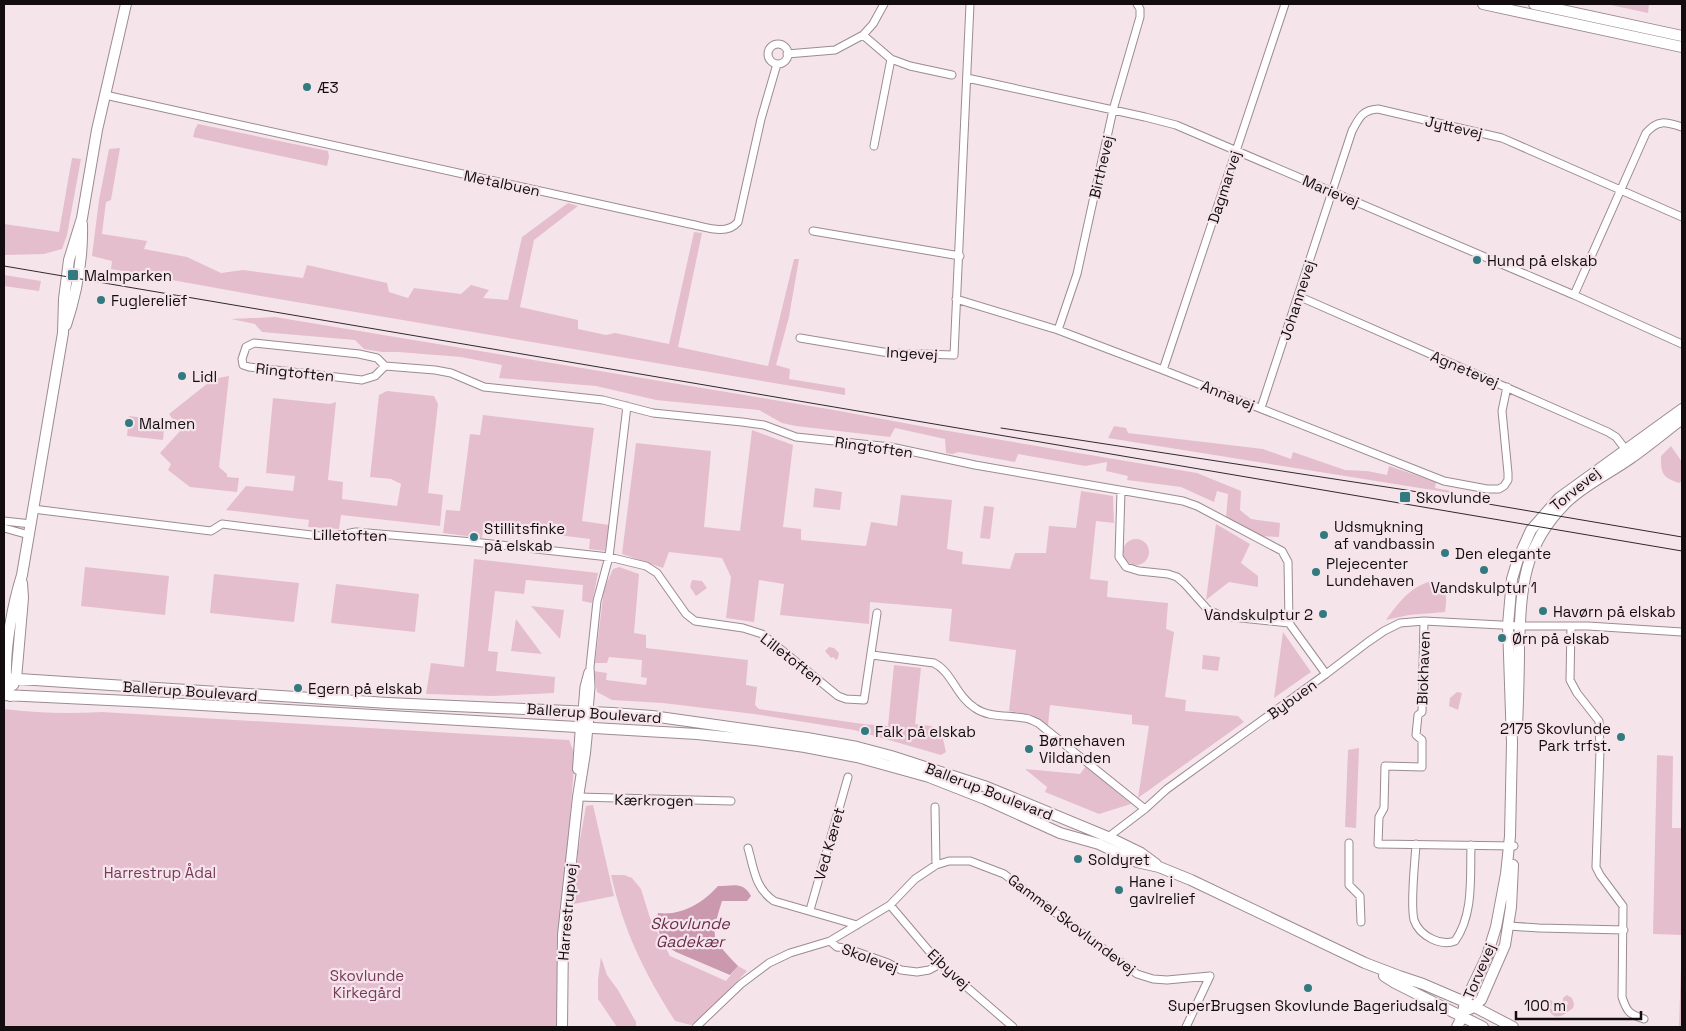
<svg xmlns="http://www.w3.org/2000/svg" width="1686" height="1031" font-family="'Space Grotesk',sans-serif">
<rect width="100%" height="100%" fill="#f6e4eb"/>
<path fill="#e5bece" d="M1606 4H1649L1648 13Z
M198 124 328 151 329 157 327 166 193 137 195 129Z
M120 148 111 200 106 202 102 234 147 241 144 249 187 257 221 273 243 270 303 278 307 265 387 283 389 292 408 298 414 288 461 294 471 285 489 290 483 298 508 300 522 237 568 203 578 206 534 240 520 307 578 320V329L606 335 615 333 669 344 694 232 702 233 678 347 768 366 794 259H799L789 317 776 365 790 369 789 379 845 388V395L255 295 111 269 112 261 92 256 99 200 109 149Z
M72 158 81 159 67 235 62 249 44 254 4 255V224L59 232Z
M4 275 41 281 39 291 4 286Z
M275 317 834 410 931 428 1197 473 1241 491 1240 510 1251 519 1280 523 1279 537 1259 536 1226 518 1228 494 1217 491 1214 502 1181 487 1127 480 1128 476 1106 471 1107 462 1085 466 1018 454 1015 462 959 452 952 454 946 453 945 439 895 428 890 437 796 426 782 423 759 410 656 400 596 386 499 378 502 365 461 357 398 352H382L364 349 355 340 262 332 255 324 231 319Z
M229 376 219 467 227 474V477L239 478 237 492 190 487 168 470 171 464 160 453 181 430 169 414 213 379Z
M387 391 434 396 438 404 428 493 443 495 440 526 341 515 339 529 308 527 309 520 226 510 246 486 293 491 295 476 266 473 273 398 330 404 336 402 328 480 343 482 342 499 397 506 401 484 391 479 370 477 379 395Z
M483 415 594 428 582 521 609 525 605 551 589 549 590 539 484 526 482 538 443 533 446 510 460 511 470 434 480 435Z
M129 416 165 420 163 440 127 436Z
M1114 426 1126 428 1128 433 1263 449 1291 459 1293 452 1345 470 1367 471 1387 475 1389 466 1436 482 1435 488 1451 491V493L1108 438Z
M752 430 793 445 783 527 801 529V540L866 546 871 522 897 526 901 495 952 500 947 549 963 552 962 564 1010 569 1015 553H1046L1049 526 1076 528 1081 491 1113 496 1114 523 1096 521 1090 579 1108 581 1107 597 1168 603 1166 629 1174 632 1165 697 1186 700 1185 711 1238 716 1244 722 1138 798 1149 726 1132 724V715L1050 705 1048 726 1032 715 1009 711 1016 650 949 641 952 609 870 602 869 624 780 615 784 584 759 580 754 622 726 618 731 577 722 558 669 552 663 568 622 554 636 443 711 451 704 527 740 531Z
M1671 446 1682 462V481L1679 483C1662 477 1661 474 1661 456Z
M815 488 842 492 840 510 813 507Z
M984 506 994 507 990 539 980 538Z
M1216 524 1250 544 1241 563 1258 576V587L1229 582 1206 600Z
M1123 552a13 13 0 1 1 26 0a13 13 0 1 1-26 0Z
M474 559 598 573 592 603 582 601 583 585 526 580 524 594 495 591 488 651 498 652 496 671 555 677 554 693 493 696 426 694 431 663 464 667Z
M85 567 169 576 165 615 81 606Z
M619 567 639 574 634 633 646 635V648L748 660 746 685 757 687 755 705 759 709 863 724 888 726 894 665 921 668 915 724 931 726 941 730 946 752 941 755 854 730 754 714 663 703 612 700 597 692 594 671 607 673 606 680 646 685 647 678 641 677 642 660 609 657 607 663H595L604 589 613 569Z
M214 574 299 583 294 622 210 613Z
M692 580 702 581 707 588 696 596 690 587Z
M1432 581C1448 587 1447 597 1445 612L1409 615 1386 620C1398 603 1411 586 1432 581Z
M336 584 419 594 415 632 331 623Z
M531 606 564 610 560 639Z
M516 619 542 654 511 651Z
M1283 632 1311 672 1274 698Z
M829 647 834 648 839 653 838 658 836 660 833 657 831 658 825 651Z
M1203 655 1220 657 1218 671 1202 669Z
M1457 692 1462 693 1458 710 1449 706 1450 698Z
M4 709C37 713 68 714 102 712L569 740 575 755 558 966V1027H4Z
M1359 748 1356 828 1345 827 1348 750Z
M1657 755 1673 756 1672 828H1682V1027H1679L1682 935 1653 934Z
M1086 766 1131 804 1099 814 1045 792 1047 787 1025 769 1080 774Z
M593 805 614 896 574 904 578 851 586 806Z
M611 875H624L632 878 641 889 650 918 670 956 726 981 738 966 747 971 703 1016 691 1025 675 1021C644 972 624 932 611 875Z
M601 957 607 975 618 990 636 1022V1027H617L598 999V979Z
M1567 995 1572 998 1574 1004 1573 1008C1564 1015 1554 1023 1548 1008L1550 1000 1553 1001 1551 1008 1554 1012 1559 1011 1563 1006H1566L1568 1004 1567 1001H1563V998Z"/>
<path fill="#ca99ae" d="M718 886C733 886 743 881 751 896L747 901H722C710 940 711 937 738 966L730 975 676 952 666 946 660 935 656 921 658 913C681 916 703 903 718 886Z"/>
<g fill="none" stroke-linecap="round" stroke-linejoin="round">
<defs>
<path id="street" d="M863 35 891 59 910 66 952 75
M768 54a10 10 0 1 1 20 0a10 10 0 1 1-20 0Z
M787 54 835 50 850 42 863 35 873 24 884 4
M967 78 1145 117 1176 125 1574 295 1682 344
M105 95 690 224C706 227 726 236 738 222L761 119 777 64
M874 146 891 59
M813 231 960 256
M1574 295 1646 133C1658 119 1666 122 1682 127
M1298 296 1608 432 1616 437 1626 450
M956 299 1058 330 1163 370 1444 481 1487 489H1499L1504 486 1508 480V473L1502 411 1507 387
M1058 330 1077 274 1113 110 1140 17V9L1137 4
M800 338 889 353 954 355 970 4
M385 366 375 376 362 380 249 367 243 365 242 359 246 347 254 343 359 354 377 358 385 366 435 370 451 373 484 387 603 400 653 413 742 422 764 425 796 437 891 447 975 465 1183 501 1197 506 1282 551 1288 562 1289 623 1326 674
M1163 370 1285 4
M1261 408 1352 131C1359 118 1362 110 1378 109L1502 138 1682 217
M1121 491 1119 557 1126 567 1139 571 1168 574 1177 577 1184 583 1208 610 1222 616 1289 623
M33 509 211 531 222 524 320 536C333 537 344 534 356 532L473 542 609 557 646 566 657 573 686 614 695 621 743 628 762 634 838 696 846 699 864 700 877 613
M4 521 31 524
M4 528 29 535
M1424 621 1422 712 1418 715 1416 735 1422 740V767L1385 766 1384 808 1379 817 1378 844 1514 846
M1571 626 1570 680 1577 693 1599 721 1600 750 1596 867 1600 875 1623 906 1622 997C1627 1012 1629 1014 1644 1019
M872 655 934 663C952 672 956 696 975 708 989 718 1008 715 1024 718 1029 718 1033 721 1038 723L1145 809
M582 711 584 687 588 672
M589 711 591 687 590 667 597 601 609 557 627 406
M578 797 731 801
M935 807 936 865
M1107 838 1145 809 1167 789 1326 674 1368 642 1384 631 1400 623 1424 621 1520 626H1588L1682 632
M1349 843V885L1360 896 1361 922
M1416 844C1415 863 1410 903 1414 920 1417 929 1424 935 1432 939 1440 943 1447 944 1455 941 1474 914 1470 877 1471 845
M748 848C754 869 755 888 774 901L857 925
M890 905 940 964 1013 1027
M810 910 848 777
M1509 926 1539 928 1624 930
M830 941 837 947 846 948 888 963 901 970 917 972 929 970 940 964
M696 1027 741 984 769 963 790 953 830 941 890 905 915 879 936 865 949 861H970L1004 874 1137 974 1153 979 1167 980 1210 976
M1186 1027 1210 976"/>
<path id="secondary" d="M1483 4 1682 47
M1534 4 1682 36
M66 325C77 292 83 260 82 224
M4 678 388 703 612 713 652 716 807 738 857 747 891 756 987 787 1108 837 1141 853 1156 864
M13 685 16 679 23 598 22 583
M4 695 150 702 697 734 755 740 805 747 857 757 929 777 985 799 1060 833 1099 844 1137 862 1159 867 1191 880 1365 963 1399 976 1423 984 1465 1002 1513 1027
M10 696C8 689 6 683 6 676 5 645 13 604 22 575L63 333 64 299 69 260 82 218 97 130 126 4
M1517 728C1518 701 1519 675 1519 648 1521 589 1522 545 1568 501 1586 484 1610 473 1631 458 1648 446 1665 432 1682 419
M578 769 582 711
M1384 976 1395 983 1483 1027
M1470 1009 1481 1000 1505 945 1511 907 1513 865
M562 1027 563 935 578 797 585 753 589 711
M1457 1027 1462 1017 1465 1002 1487 956 1496 927 1506 874 1510 836 1512 743 1508 625 1512 579 1518 559 1531 530 1559 498 1682 409"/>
</defs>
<use href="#street" stroke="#9c8b92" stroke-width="9"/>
<use href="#secondary" stroke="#9c8b92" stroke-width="12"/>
<use href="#street" stroke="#fff" stroke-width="7"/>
<use href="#secondary" stroke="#fff" stroke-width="10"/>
<path stroke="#30292c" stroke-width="1" d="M4 266 1682 551
M1001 428 1406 490 1682 537"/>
</g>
<g fill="#317a7f" stroke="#f6e4eb" stroke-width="2">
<circle cx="307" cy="87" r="5"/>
<circle cx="1477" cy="260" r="5"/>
<rect x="67" y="269" width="12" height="12" rx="2.5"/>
<circle cx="101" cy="300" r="5"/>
<circle cx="182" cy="376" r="5"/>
<circle cx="129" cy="423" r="5"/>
<rect x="1399" y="491" width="12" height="12" rx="2.5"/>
<circle cx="1324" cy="535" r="5"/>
<circle cx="474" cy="537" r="5"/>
<circle cx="1445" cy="553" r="5"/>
<circle cx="1484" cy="570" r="5"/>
<circle cx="1316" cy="572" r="5"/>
<circle cx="1543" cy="611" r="5"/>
<circle cx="1323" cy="614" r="5"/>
<circle cx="1502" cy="638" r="5"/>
<circle cx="298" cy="688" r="5"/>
<circle cx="865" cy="731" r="5"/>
<circle cx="1621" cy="737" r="5"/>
<circle cx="1029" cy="749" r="5"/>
<circle cx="1078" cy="859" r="5"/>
<circle cx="1119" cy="890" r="5"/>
<circle cx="1308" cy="988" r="5"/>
</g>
<g text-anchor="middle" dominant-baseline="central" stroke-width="4.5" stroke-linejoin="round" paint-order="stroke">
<g font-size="15" fill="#130d10" stroke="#f6e4eb" text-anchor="start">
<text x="317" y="87">Æ3</text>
<text x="1487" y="260">Hund på elskab</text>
<text x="84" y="275">Malmparken</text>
<text x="111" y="300">Fuglerelief</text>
<text x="192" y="376">Lidl</text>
<text x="139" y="423">Malmen</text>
<text x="1416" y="497">Skovlunde</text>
<text x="1334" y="526">Udsmykning<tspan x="1334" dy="17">af vandbassin</tspan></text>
<text x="484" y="528">Stillitsfinke<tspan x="484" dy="17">på elskab</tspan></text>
<text x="1455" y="553">Den elegante</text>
<text x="1326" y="563">Plejecenter<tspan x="1326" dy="17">Lundehaven</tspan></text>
<text x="1484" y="587" text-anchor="middle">Vandskulptur 1</text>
<text x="1553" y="611">Havørn på elskab</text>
<text x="1313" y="614" text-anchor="end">Vandskulptur 2</text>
<text x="1512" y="638">Ørn på elskab</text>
<text x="308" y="688">Egern på elskab</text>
<text x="1611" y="728" text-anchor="end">2175 Skovlunde<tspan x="1611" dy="17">Park trfst.</tspan></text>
<text x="875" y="731">Falk på elskab</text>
<text x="1039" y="740">Børnehaven<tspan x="1039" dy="17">Vildanden</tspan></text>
<text x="1088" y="859">Soldyret</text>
<text x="1129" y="881">Hane i<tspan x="1129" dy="17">gavlrelief</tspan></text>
<text x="1308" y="1005" text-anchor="middle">SuperBrugsen Skovlunde Bageriudsalg</text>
</g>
<g font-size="15" fill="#130d10" stroke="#f6e4eb">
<text transform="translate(1454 127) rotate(13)">Jyttevej</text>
<text transform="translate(1101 167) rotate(-77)">Birthevej</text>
<text transform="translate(502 183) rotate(12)">Metalbuen</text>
<text transform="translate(1224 187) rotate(-72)">Dagmarvej</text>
<text transform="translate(1331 191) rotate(23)">Marievej</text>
<text transform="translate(1297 300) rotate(-72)">Johannevej</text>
<text transform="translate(912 353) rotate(3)">Ingevej</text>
<text transform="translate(1465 369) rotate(23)">Agnetevej</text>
<text transform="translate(295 372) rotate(6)">Ringtoften</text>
<text transform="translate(1228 395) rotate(22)">Annavej</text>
<text transform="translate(874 447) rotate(8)">Ringtoften</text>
<text transform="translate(1575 489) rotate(-39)">Torvevej</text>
<text transform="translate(350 535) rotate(1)">Lilletoften</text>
<text transform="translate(792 659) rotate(38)">Lilletoften</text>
<text transform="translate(1423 668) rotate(-88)">Blokhaven</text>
<text transform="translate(190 691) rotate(4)">Ballerup Boulevard</text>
<text transform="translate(1292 699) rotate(-36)">Bybuen</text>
<text transform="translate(594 713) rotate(4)">Ballerup Boulevard</text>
<text transform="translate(989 791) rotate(21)">Ballerup Boulevard</text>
<text transform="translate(654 800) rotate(1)">Kærkrogen</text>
<text transform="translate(829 844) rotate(-74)">Ved Kæret</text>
<text transform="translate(567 912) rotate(-85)">Harrestrupvej</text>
<text transform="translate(1072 924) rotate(37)">Gammel Skovlundevej</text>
<text transform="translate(870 958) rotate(20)">Skolevej</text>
<text transform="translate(949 969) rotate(43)">Ejbyvej</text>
<text transform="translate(1479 971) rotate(-67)">Torvevej</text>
</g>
<g font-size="15" fill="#783a58" stroke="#f6e4eb">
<text x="160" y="872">Harrestrup Ådal</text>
<text x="367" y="975">Skovlunde<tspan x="367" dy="17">Kirkegård</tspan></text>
</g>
<g font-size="16" font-style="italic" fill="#6a2e4c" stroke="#f6e4eb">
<text x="690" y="923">Skovlunde<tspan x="690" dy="18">Gadekær</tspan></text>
</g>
</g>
<rect width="1686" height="1031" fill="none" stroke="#130d10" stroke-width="10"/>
<path d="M1516 1011v8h125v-8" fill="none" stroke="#130d10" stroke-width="2.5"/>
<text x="1524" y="1011" font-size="15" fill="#130d10" stroke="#f6e4eb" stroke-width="4" paint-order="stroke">100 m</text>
</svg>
